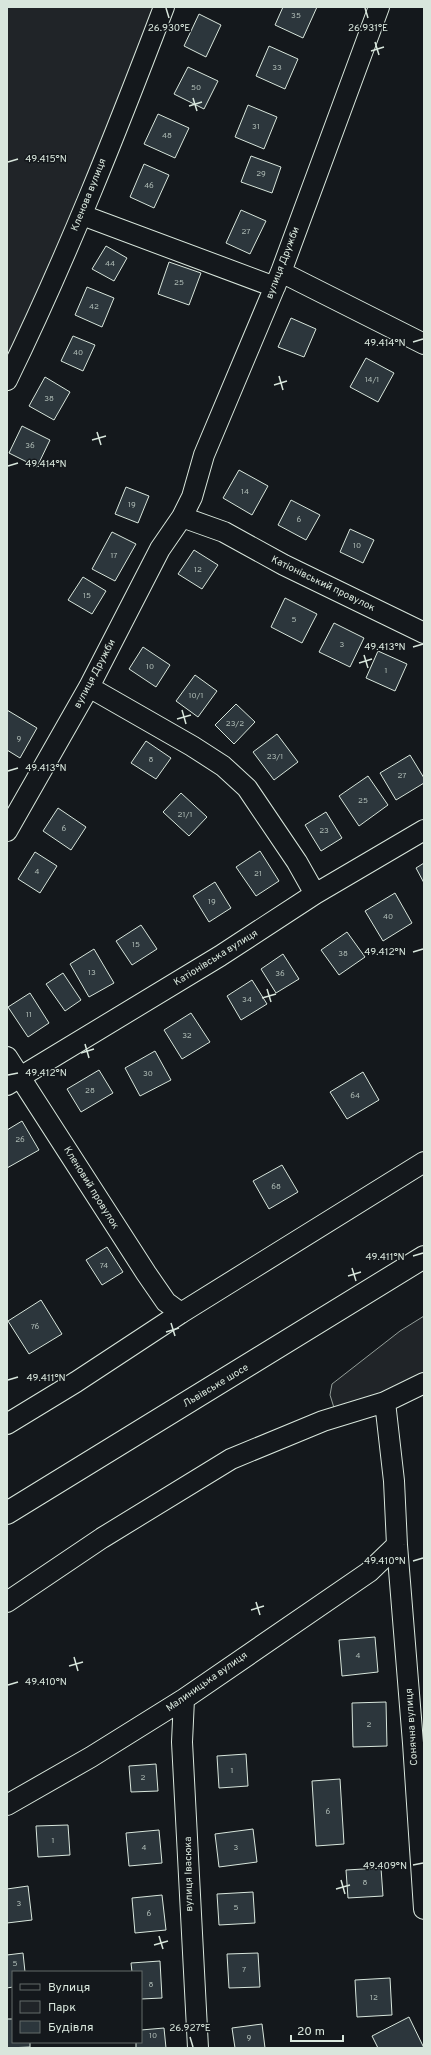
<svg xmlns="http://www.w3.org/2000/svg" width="431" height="2055" font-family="Overpass,sans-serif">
<rect width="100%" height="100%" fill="#14181c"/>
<path fill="#202428" stroke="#939e99" d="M7 7H164L7 380Z
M424 1316V1378L335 1411 330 1395 332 1384 400 1331Z"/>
<path fill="#2c363c" stroke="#d8e6dc" d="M283 7H317L303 38 275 25Z
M199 14 221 25 206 57 184 46Z
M269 46 298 59 285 89 256 76Z
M188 67 218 81 204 109 174 94Z
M248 105 277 117 264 149 235 137Z
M158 114 189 128 175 158 144 144Z
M251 156 281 167 272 193 241 182Z
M144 164 169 175 154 208 130 197Z
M241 210 266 221 250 254 226 243Z
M106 246 127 258 114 281 92 269Z
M169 262 201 273 189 305 158 294Z
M87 287 114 298 102 327 75 315Z
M291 318 316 329 304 357 278 347Z
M73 336 95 345 83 371 61 361Z
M366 358 394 373 378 402 350 387Z
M45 377 70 392 54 420 29 406Z
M22 426 50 440 37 467 9 453Z
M239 470 268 486 252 515 223 498Z
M126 487 149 496 138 523 115 514Z
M291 500 320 515 306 540 278 525Z
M350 529 374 540 363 563 340 552Z
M112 532 136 544 115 581 92 569Z
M194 550 218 565 202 589 178 574Z
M83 577 106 591 92 614 68 600Z
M285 598 317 614 302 643 271 627Z
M334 623 364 638 350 667 319 652Z
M143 647 170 665 156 687 129 669Z
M378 651 407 664 395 691 366 678Z
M195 675 217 691 198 717 176 701Z
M236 704 255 722 234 744 215 725Z
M7 710 37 728 20 758 7 750Z
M277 734 298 762 274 780 253 752Z
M146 741 171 758 156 779 131 763Z
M410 755 424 778V783L396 800 380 773Z
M368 776 388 805 359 826 339 796Z
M181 793 207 817 189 836 163 812Z
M58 808 86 827 71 850 43 831Z
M326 812 342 838 321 851 305 825Z
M260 851 279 881 256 896 236 867Z
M35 852 57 866 40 893 18 879Z
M424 863V883L416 868Z
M215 882 231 908 209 922 193 896Z
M395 893 412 923 383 941 365 911Z
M141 925 157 949 132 965 116 941Z
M347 932 365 957 339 975 321 950Z
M94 949 114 983 89 997 70 964Z
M283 954 299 979 276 993 261 969Z
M63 973 81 1000 65 1011 46 984Z
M252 980 267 1004 241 1020 227 996Z
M30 993 49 1023 28 1037 8 1007Z
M191 1013 210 1042 182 1059 164 1030Z
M155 1051 171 1080 140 1096 125 1068Z
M99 1070 113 1093 81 1112 67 1089Z
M363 1072 379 1100 347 1119 330 1092Z
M22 1121 39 1150 7 1168V1130Z
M282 1165 298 1192 269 1209 253 1181Z
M107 1247 123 1272 102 1285 86 1260Z
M41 1300 62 1334 29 1354 8 1321Z
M375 1637 378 1672 342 1676 339 1640Z
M386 1702 387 1746 353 1747 352 1703Z
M246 1754 248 1786 219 1788 217 1756Z
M156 1764 158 1791 131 1792 129 1766Z
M340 1779 344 1844 316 1846 312 1781Z
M68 1825 70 1855 38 1857 36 1826Z
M253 1829 257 1862 219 1867 215 1834Z
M159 1830 162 1863 129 1866 126 1833Z
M381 1868 383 1896 348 1898 346 1870Z
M28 1886 32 1920 7 1923V1889Z
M253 1892 255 1923 219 1925 217 1894Z
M162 1895 166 1930 135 1933 132 1898Z
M23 1953 25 1972H13V1987L7 1988V1955Z
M258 1953 260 1987 229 1988 227 1954Z
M160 1961 162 1998 141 1999V1972H132L131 1963Z
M390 1978 392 2015 357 2017 355 1980Z
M409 2017 424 2048H378L372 2036Z
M7 2019H13V2042H30V2047L7 2048Z
M262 2024 265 2048H235L232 2028Z
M164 2028 166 2048H136V2042H141V2030Z"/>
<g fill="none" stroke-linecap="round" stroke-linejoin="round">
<defs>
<path id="minor" d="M379 7 281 272 204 455 192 497 182 517 224 532 284 565 424 633
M82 215 275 287
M281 272 424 344
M7 380C66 259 116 133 164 7
M89 687 192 746 223 766 247 788 297 862 315 894
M7 831 89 687 160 549 182 517
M7 1057 146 1273 166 1302 181 1313
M7 1085 220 956 315 894 424 830
M385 1402 394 1481 397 1545 413 1743 424 1909
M7 1424 76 1382 181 1313 424 1162
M7 1602 102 1538 231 1459 323 1421 385 1402 424 1383
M184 1699 182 1742 198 2048
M7 1805 91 1757 184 1699 369 1572 397 1545"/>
<path id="major" d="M7 1513 424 1257"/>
</defs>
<use href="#minor" stroke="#d8e6dc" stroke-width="22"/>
<use href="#major" stroke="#d8e6dc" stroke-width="24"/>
<use href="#minor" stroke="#14181c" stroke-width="20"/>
<use href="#major" stroke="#14181c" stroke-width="22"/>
</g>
<path fill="none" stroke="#d8e6dc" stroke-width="1.5" d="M166 8 169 18M365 8 368 18M375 42 379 55M371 51 384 47M193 98 197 111M189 106 202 102M8 162 18 159M413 342 423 339M279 376 283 390M274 385 287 381M97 432 101 445M92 440 106 436M8 466 18 463M413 647 423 644M364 655 368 668M359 663 372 659M182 710 186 724M177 719 191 715M8 771 18 768M413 952 423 949M267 989 271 1002M262 998 276 994M85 1044 89 1058M81 1053 94 1049M8 1075 18 1073M413 1256 423 1253M352 1268 356 1281M348 1276 361 1272M171 1323 175 1336M166 1332 179 1328M8 1380 18 1377M413 1561 423 1558M256 1602 260 1615M251 1610 264 1606M74 1657 78 1671M69 1666 83 1662M8 1685 18 1682M413 1865 423 1863M341 1880 345 1894M336 1889 350 1885M159 1936 163 1949M154 1945 168 1941M190 2037 193 2047"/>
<g text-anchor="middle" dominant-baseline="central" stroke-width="3" stroke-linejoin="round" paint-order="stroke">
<g font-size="8" fill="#adbab4">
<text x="296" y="16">35</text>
<text x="277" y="68">33</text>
<text x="196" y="88">50</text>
<text x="256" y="127">31</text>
<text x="167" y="136">48</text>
<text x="261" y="174">29</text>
<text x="149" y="186">46</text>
<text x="246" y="232">27</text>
<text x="110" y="264">44</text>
<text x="179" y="283">25</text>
<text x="94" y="307">42</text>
<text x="78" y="353">40</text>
<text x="372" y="380">14/1</text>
<text x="49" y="399">38</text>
<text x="30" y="446">36</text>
<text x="245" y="492">14</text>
<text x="132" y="505">19</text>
<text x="299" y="520">6</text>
<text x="357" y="546">10</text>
<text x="114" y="556">17</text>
<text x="198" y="570">12</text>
<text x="87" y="596">15</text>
<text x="294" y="620">5</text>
<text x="342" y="645">3</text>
<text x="150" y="667">10</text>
<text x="386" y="671">1</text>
<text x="196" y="696">10/1</text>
<text x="235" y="724">23/2</text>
<text x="19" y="739">9</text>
<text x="275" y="757">23/1</text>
<text x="151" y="760">8</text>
<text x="402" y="776">27</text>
<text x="363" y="801">25</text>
<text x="185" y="815">21/1</text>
<text x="64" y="829">6</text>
<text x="324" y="831">23</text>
<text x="37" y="872">4</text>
<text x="258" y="874">21</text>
<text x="212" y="902">19</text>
<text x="388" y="917">40</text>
<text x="136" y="945">15</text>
<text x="343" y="954">38</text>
<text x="92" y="973">13</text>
<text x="280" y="974">36</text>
<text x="247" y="1000">34</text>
<text x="29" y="1015">11</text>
<text x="187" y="1036">32</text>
<text x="148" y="1074">30</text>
<text x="90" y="1091">28</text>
<text x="355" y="1096">64</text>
<text x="20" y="1140">26</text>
<text x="276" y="1187">68</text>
<text x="104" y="1266">74</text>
<text x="35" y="1327">76</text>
<text x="358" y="1656">4</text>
<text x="369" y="1725">2</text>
<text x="232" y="1771">1</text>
<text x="143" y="1778">2</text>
<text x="328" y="1812">6</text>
<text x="53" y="1841">1</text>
<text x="144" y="1848">4</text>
<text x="236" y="1848">3</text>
<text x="365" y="1883">8</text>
<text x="19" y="1904">3</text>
<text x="236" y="1908">5</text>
<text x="149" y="1914">6</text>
<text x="15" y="1964">5</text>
<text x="244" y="1970">7</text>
<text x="151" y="1985">8</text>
<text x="374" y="1998">12</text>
<text x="153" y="2036">10</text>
<text x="249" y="2038">9</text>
</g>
<g font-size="10" fill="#d8e6dc" stroke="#14181c">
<text transform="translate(89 195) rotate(-68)">Кленова вулиця</text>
<text transform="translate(283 263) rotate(-69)">вулиця Дружби</text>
<text transform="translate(323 584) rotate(26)">Катіонівський провулок</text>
<text transform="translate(95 674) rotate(-62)">вулиця Дружби</text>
<text transform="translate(216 958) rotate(-32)">Катіонівська вулиця</text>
<text transform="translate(91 1188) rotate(58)">Кленовий провулок</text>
<text transform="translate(216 1386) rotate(-31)">Львівське шосе</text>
<text transform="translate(207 1682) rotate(-35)">Малиницька вулиця</text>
<text transform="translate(412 1727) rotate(-94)">Сонячна вулиця</text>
<text transform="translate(189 1874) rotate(-91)">вулиця Івасюка</text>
</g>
</g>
<g font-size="10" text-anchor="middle" fill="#d8e6dc" stroke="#14181c" stroke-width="3" stroke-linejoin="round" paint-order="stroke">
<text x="169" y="31">26.930°E</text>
<text x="368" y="31">26.931°E</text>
<text x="46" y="162">49.415°N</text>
<text x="385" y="346">49.414°N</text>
<text x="46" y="467">49.414°N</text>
<text x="385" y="650">49.413°N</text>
<text x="46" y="771">49.413°N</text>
<text x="385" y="955">49.412°N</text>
<text x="46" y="1076">49.412°N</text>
<text x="385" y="1260">49.411°N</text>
<text x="46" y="1381">49.411°N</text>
<text x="385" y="1564">49.410°N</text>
<text x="46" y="1685">49.410°N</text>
<text x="385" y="1869">49.409°N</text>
<text x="190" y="2031">26.927°E</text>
</g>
<rect width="431" height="2055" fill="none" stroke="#d8e6dc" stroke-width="16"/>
<rect x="12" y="1971" width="130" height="72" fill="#14181c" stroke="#626a69"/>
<rect x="20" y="1984" width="20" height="6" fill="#14181c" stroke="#626a69"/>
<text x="48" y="1991" font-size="12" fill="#d8e6dc">Вулиця</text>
<rect x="20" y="2001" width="20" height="12" fill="#202428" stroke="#626a69"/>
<text x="48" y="2011" font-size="12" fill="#d8e6dc">Парк</text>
<rect x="20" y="2021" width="20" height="12" fill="#2c363c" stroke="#626a69"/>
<text x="48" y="2031" font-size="12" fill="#d8e6dc">Будівля</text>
<path d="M291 2035v6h52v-6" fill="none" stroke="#d8e6dc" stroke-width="2"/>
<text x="297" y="2035" font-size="12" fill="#d8e6dc" stroke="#14181c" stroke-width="3" paint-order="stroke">20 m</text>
</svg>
